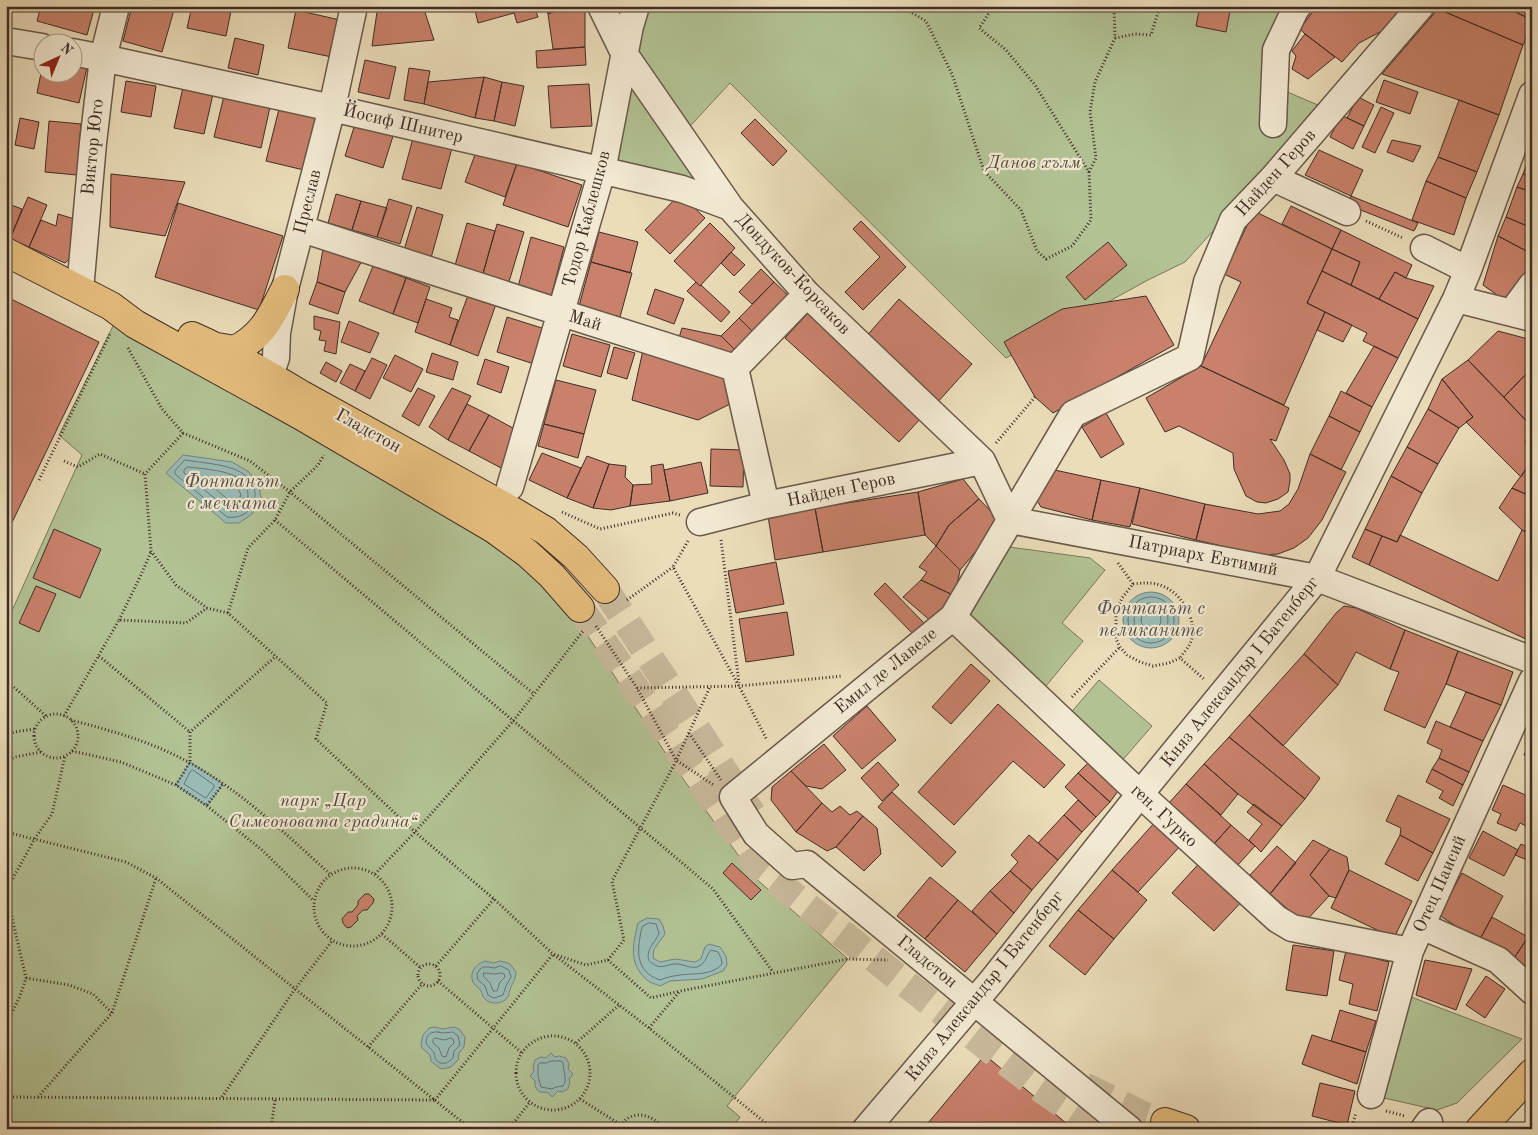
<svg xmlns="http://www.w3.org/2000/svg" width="1538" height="1135" font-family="'Old Standard TT',serif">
<rect width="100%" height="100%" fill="#ebddba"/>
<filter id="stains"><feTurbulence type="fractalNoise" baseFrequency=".004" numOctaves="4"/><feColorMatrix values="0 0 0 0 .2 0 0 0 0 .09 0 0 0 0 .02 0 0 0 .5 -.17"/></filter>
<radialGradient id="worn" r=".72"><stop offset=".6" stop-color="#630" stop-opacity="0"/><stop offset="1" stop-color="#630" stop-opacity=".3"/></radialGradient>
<path fill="#b2c294" stroke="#78785d" d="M636 6H1296L1272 49 1285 91 1325 108 1185 262 1148 280 1006 358 730 83 681 136 726 205 602 171 618 87 648 89 630 26Z
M116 320 320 437 522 562 572 612 678 772 754 877 848 959 727 1106 740 1117 731 1129H6V624L82 455 59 435Z
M1002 546 1090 558 1105 570 1062 623 1083 641 1046 686 960 619Z
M1099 680 1152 726 1121 762 1068 716Z
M1398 992 1522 1039 1457 1103 1437 1110 1371 1095Z"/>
<path fill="#99bbb6" stroke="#75827c" d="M183 455 232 462 249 472 259 485 261 499 252 514 239 523H226L166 473Z
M1123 620a28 28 0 1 1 56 0a28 28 0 1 1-56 0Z
M190 762 223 784 207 806 176 785Z
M647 918 659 919 663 926 665 934 654 949 653 958 660 962 675 959 695 962 701 959 705 947 709 944 720 947 726 956 727 965 723 971 702 979 670 981 660 986C656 984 649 983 646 979 628 962 633 944 638 923Z
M485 961 494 963 500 961 505 962 510 964 516 972C516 980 512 983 510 990 508 994 510 993 508 997 502 1005 490 1005 484 998 482 996 482 993 481 991 479 988 475 986 473 982 469 972 476 964 485 961Z
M434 1027 443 1029 454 1027 459 1029 465 1037 464 1047 459 1053 458 1060 451 1067 442 1069 438 1067 431 1061 430 1055 422 1048 421 1044 423 1035 429 1028Z
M551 1053 555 1057 559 1056 566 1058 569 1064 568 1069 573 1074 569 1079 570 1082 568 1089 562 1092 558 1091 552 1097 547 1092C539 1094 534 1089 535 1081L530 1076 534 1071 533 1067 535 1060 541 1057 546 1058Z"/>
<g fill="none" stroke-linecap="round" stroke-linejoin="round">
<path stroke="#6c746e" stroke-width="1" d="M185 460C202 463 233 464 246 476 265 492 252 521 227 517L175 474V471Z
M188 467C203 469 231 470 242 481 254 493 247 514 230 511L184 473V470Z
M210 478C222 480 236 481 241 495L238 501 234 504 232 503 207 482V479Z
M1128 620a23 23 0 1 1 46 0a23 23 0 1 1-46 0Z
M1134 620a17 17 0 1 1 34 0a17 17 0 1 1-34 0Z
M1141 620a10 10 0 1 1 20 0a10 10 0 1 1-20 0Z
M193 770 214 785V787L206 798 204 797 184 784 190 772Z
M649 923 656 924 659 933C656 942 648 946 648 957 649 961 649 961 652 963 660 970 665 965 674 964 682 963 690 969 697 967 707 963 706 955 711 950L718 952 721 958 722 964C712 976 693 973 680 975 673 976 667 977 660 980 634 971 637 949 642 927Z
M501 966 509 970 511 977 506 986 503 995 494 998 488 995 485 986 478 980 477 974 480 969 483 967H489L494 968Z
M484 973 495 974 502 973 504 974 505 977 500 982 497 991H493L490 983 484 977Z
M438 1032 443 1033 453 1032 458 1036 460 1045 454 1051 453 1058C448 1064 439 1066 435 1058 435 1056 435 1055 434 1053 432 1049 428 1047 426 1043 426 1036 430 1031 438 1032Z
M435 1038 444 1040 451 1038 453 1039 454 1043 449 1048 446 1057 442 1056 439 1048 433 1043V1040Z
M551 1061H561L563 1063C563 1071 568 1080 563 1086L556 1087 552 1089 541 1087 538 1076V1065L540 1063H546Z"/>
</g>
<path fill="#c9816b" stroke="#3f2d26" d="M41 6H95L87 35 37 21Z
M132 6H159L174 10 162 52 123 41Z
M192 6H232L226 36 187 28Z
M397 6H423L434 40 372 46 377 12Z
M474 6H512L514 13 478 23Z
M512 6H534L538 17 517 23Z
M545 6H568L548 14Z
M568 6H585V47L553 49 548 14Z
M1200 6H1231L1226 32 1196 26Z
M1317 6H1416L1407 18 1359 43 1342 62 1305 34 1300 29Z
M1439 6H1503L1532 20V24L1523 45 1438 9Z
M1503 6H1532V20Z
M1438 9 1523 45 1499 115 1459 100 1382 74Z
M296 10 340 20 332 57 288 48Z
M1305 34 1335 57 1308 79 1292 69 1296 56 1292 51Z
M235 38 264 45 258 75 228 68Z
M585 47 586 65 537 68 536 51Z
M365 60 396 67 389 99 358 92Z
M72 64 87 67 79 103 37 93 42 68V72H72Z
M409 68 430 71 424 104 404 100Z
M484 77 475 118 424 104 428 82Z
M484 77 502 82 494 121 475 118Z
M1384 80 1418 92 1410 114 1376 102Z
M126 81 156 86 151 117 121 112Z
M502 82 524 86 515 126 494 121Z
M589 84 592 126 551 128 548 86Z
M183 87 213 94 204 134 174 128Z
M224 96 270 107 261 148 214 137Z
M1358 97 1374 105 1364 126 1347 118Z
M1459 100 1499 115 1477 172 1438 157Z
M1381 107 1394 113 1375 153 1362 147Z
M279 109 320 119 308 171 266 161Z
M1341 115 1364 126 1353 149 1330 137Z
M20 118 39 122 34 149 15 145Z
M755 119 787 151 773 166 741 133Z
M49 121 81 124 77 175 45 172Z
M355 124 393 136 383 168 345 156Z
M413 138 452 148 441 189 402 179Z
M1392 140 1421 146 1413 162 1387 152Z
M477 149 517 163 505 197 465 182Z
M1319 150 1363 170 1351 196 1305 175Z
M1532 150V177L1523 174Z
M1438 157 1477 172 1466 198 1426 181Z
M517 163 582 185 568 227 503 205Z
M111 174 185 182 165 236 110 227Z
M1523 174 1532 177V192L1517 187Z
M1426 181 1466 198 1454 235 1412 220Z
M1517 187 1532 192V228L1506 217Z
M336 194 361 201 352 230 328 223Z
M680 194 705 218 670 254 645 230Z
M1351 196 1418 223 1414 231 1348 205Z
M28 197 47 205 29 247 10 239Z
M389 199 412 206 400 244 377 237Z
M361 201 387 208 377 237 352 230Z
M6 203 22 209 10 239 6 238Z
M178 203 283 236 259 310 155 277Z
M1291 206 1341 230 1332 249 1282 224Z
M417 207 443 215 431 258 404 250Z
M1254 211 1332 249 1307 303 1325 312 1284 405 1201 366 1241 282 1224 274Z
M58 214 81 221 77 252 65 263 29 247 41 220 56 226Z
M1506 217 1532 228V254L1498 236Z
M861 221 906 267 863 310 845 292 880 257 853 229Z
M467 223 495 231 482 277 454 269Z
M710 223 735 248 700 286 674 261Z
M497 224 524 232 508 285 482 277Z
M1341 230 1412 265 1406 278 1395 272 1379 299 1351 285 1360 262 1332 249Z
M599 232 638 242 630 273 591 262Z
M1498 236 1532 254V268L1507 302 1483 285Z
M531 237 564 247 551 297 518 287Z
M1108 242 1127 265 1085 300 1066 277Z
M324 244 364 257 345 292 317 282Z
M1332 249 1360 262 1351 285 1322 271Z
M731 252 745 265 734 276 721 263Z
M591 262 632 273 620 317 579 306Z
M373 266 406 278 393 314 359 301Z
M761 269 774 282 752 304 739 292Z
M1322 271 1418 319 1398 358 1363 341 1367 333 1307 303Z
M1395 272 1406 278 1434 286 1418 319 1379 299Z
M406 278 430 287 418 323 393 314Z
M317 282 345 292 338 314 309 304Z
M696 282 700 286 701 285 730 312 721 322 687 291Z
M774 282 791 298 755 334 739 318Z
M655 289 684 299 674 324 647 314Z
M468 295 496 304 478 356 450 345Z
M1146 296 1174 345 1053 413 1035 397 1004 342 1062 309Z
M11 299 99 342 6 535V308Z
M426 299 452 308 449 317 458 320 450 345 415 332Z
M899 299 972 364 936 404 864 339Z
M809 312 922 417 899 442 785 338Z
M1325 312 1352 325 1343 342 1317 330Z
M314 316 340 322 336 354 324 351 326 341 319 340 321 331 314 329Z
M507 317 545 329 534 364 497 352Z
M739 318 755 334 737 352 721 336Z
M349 321 379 333 370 353 341 342Z
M682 328 721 336 737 352 729 361 677 344Z
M1498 331 1532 340 1528 372 1504 397 1468 360Z
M572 334 610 345 601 377 563 366Z
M1374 346 1398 358 1372 407 1346 393Z
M1532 346V373L1528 372Z
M614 347 635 353 627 379 607 373Z
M643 350 727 378 730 404 698 420 632 400Z
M432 353 458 362 453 380 426 372Z
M395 355 423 369 411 392 383 378Z
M372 358 387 365 370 399 355 391Z
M485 359 509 367 501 393 477 384Z
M1468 360 1532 427V434L1525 441 1532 456 1526 469 1521 477 1466 422 1473 417 1442 379Z
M326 362 342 371 336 382 320 373Z
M350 364 365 371 355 391 340 383Z
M1201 366 1289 408 1276 441 1270 439 1284 460 1290 474V481L1288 492 1278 499 1266 503 1257 502 1246 496 1234 469 1233 453 1179 426 1165 432 1146 398Z
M1528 372 1532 373V427L1504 397Z
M1442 379 1473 417 1459 428 1428 409Z
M556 380 596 390 584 434 544 424Z
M418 388 435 396 419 426 402 416Z
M452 388 471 396 448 440 429 427Z
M1341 391 1372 407 1360 432 1329 416Z
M467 404 489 415 469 451 448 440Z
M1428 409 1459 428 1438 464 1407 447Z
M1106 413 1124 444 1101 458 1082 427Z
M489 415 522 433 503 469 469 451Z
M1329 416 1360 432 1341 470 1310 454Z
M544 424 584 434 578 458 538 446Z
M1407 447 1438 464 1422 493 1391 476Z
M711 449 744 450 743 487 710 486Z
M542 453 581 468 567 498 529 480Z
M1310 454 1346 472 1322 520 1308 538 1294 548 1278 554 1261 555 1196 540 1205 504 1258 514 1280 511 1289 504 1298 489Z
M587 456 609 464 593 508 567 498Z
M1532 456V472L1526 469Z
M701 462 708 493 670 501 664 470Z
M609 464 626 466 625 477 633 485 630 506 611 510 593 508Z
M663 464 670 501 630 506 633 485 652 484 651 466Z
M1050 469 1101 480 1092 520 1041 507 1034 496Z
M1526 469 1532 472V497L1512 488Z
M1391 476 1422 493 1397 542 1365 529Z
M963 479 979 499 949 525 936 546 925 535 918 492Z
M1101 480 1140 488 1130 527 1092 520Z
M1140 488 1205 504 1196 540 1132 524Z
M1512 488 1532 497V534L1522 530 1499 508Z
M918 492 925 535 823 552 815 508Z
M979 499 1001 522 960 570 936 546 949 525Z
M815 508 823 552 775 560 768 516Z
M54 529 101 549 80 598 33 578Z
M1365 529 1382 536 1369 565 1352 557Z
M1522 530 1532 534V642L1369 565 1382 536 1397 542 1400 535 1498 581Z
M936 546 960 570 955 596 921 580 927 572 919 567Z
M776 562 784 604 736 613 728 571Z
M921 580 955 596 932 622 903 597Z
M885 583 924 623 913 634 874 594Z
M36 586 56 594 39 632 19 623Z
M1344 606 1356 608 1405 630 1390 669 1356 652 1338 685 1304 654 1336 613Z
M787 612 794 655 746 662 739 619Z
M1405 630 1458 651 1446 684 1425 728 1384 710 1399 672 1390 669Z
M1458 651 1513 672 1501 705 1446 684Z
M1304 654 1338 685 1283 746 1249 715Z
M971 664 990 681 951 724 932 707Z
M1466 692 1501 705 1483 741 1450 727Z
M998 704 1065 765 1044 788 1013 761 954 825 918 792Z
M867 706 896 740 862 769 833 736Z
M1249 715 1320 778 1305 799 1229 737Z
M1436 721 1483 741 1469 772 1439 758 1442 750 1427 743Z
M1229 737 1305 799 1282 826 1238 794 1204 764Z
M824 744 846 770 822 789 806 786 791 771Z
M1439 758 1469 772 1463 785 1432 769Z
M878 762 899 785 882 801 861 778Z
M1088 763 1118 791 1110 802 1078 773Z
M1204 764 1238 794 1221 815 1186 784Z
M1432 769 1463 785 1453 806 1439 798 1443 791 1426 782Z
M791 771 822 803 796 832 771 800 772 787Z
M1078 773 1110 802 1096 817 1065 787Z
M1186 784 1231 825 1213 845 1168 804Z
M1503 785 1532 798V829L1520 823 1516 831 1497 823 1501 814 1492 810Z
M892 792 956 852 942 867 878 807Z
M1398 795 1450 819 1433 853 1400 835 1401 828 1386 821Z
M1078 800 1096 817 1082 832 1064 815Z
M822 803 832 812 840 806 850 815 857 811 863 816 836 847 827 851 796 832Z
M1254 804 1282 826 1261 852 1249 840 1262 824 1247 812Z
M1064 815 1082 832 1058 860 1038 843Z
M863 816 877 828 881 854 864 871 836 847Z
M1156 821 1182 844 1138 892 1112 870Z
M1231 825 1255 846 1237 866 1213 845Z
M1483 831 1518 850 1504 876 1469 858Z
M1029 835 1058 860 1032 890 1010 871 1018 862 1011 855Z
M1400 835 1433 853 1418 881 1385 864Z
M1313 840 1330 849 1310 875 1329 896 1304 923 1270 894Z
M1521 844 1532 849V862L1515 855Z
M1277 846 1296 863 1270 894 1250 875Z
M1330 849 1347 857 1349 870 1336 898 1329 896 1310 875Z
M1204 858 1246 897 1214 931 1172 893Z
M732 863 761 890 751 900 723 873Z
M1112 870 1147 900 1114 939 1078 910Z
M1349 870 1412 901 1394 938 1331 908Z
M1010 871 1032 890 1014 913 990 891Z
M1462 873 1503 896 1479 941 1439 915Z
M930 877 958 900 925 939 897 916Z
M990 891 1014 913 997 934 972 911Z
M1532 893V907L1526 904Z
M365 894H369L374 899 373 903 367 910H363L357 916 358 920 351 927 347 928 343 923 342 919 348 912H352L358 905V901Z
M958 900 997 934 965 972 925 939Z
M1078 910 1114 939 1085 975 1049 946Z
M1492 917 1528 937 1511 963 1479 941Z
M1528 937 1532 939V977L1511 963Z
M1293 945 1334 951 1327 996 1286 990Z
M1346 951 1389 962 1377 1011 1349 1004 1353 984 1339 980Z
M1425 960 1472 969 1456 1010 1416 995Z
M1486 976 1505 989 1485 1018 1466 1005Z
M1340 1010 1376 1021 1366 1052 1331 1041Z
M1312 1035 1366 1052 1357 1084 1302 1064Z
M985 1055 1073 1129H923Z
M1320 1083 1355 1091 1347 1125 1312 1116Z"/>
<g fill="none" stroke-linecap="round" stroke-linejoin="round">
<path stroke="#c9ba9c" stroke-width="28" stroke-dasharray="28 14" stroke-linecap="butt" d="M605 589 752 814
M580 608 761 870 1038 1087 1100 1129
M1084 1086 1143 1115 1165 1122"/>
<defs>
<path id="minor" d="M601 6 625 55 730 207 807 294 982 461 1010 520
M6 41 42 47
M72 52 103 58 332 108 682 189 730 207
M1273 124 1276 50 1295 10 1298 6
M1273 178 1347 212
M302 229 562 313 735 368 766 505
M1424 248 1468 270
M80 290 93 143 103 58 116 6
M1456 299 1532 318
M1512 312 1532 285
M735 368 807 294
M251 387 270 375 276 358 277 333 285 289 332 108 354 6
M510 487 602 171 630 26 636 6
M1010 520 1317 578 1532 660
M700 522 766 505 982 461
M953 617 1140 794 1277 919 1292 928 1410 951
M1422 926 1498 960 1532 991
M1371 1095 1410 951 1532 681
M866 1129 991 982 1140 794 1317 578 1456 299 1468 270 1532 95
M1129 1129 807 864 792 866 756 834 733 797 953 617 1073 414 1190 357 1207 282 1233 220 1273 178 1421 6
M1424 1129 1429 1122"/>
<path id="major" d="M6 252 111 306 135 324 300 415 494 529 527 553 552 576 580 608
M192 336C230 353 266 373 302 395L509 509 546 531 576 557 605 589
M217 347 235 350C264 335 271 316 285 289
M1165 1122 1186 1129
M1480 1129 1532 1073"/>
</defs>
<use href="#minor" stroke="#6a594b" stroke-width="29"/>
<use href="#major" stroke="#3f2d26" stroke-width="30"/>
<path stroke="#3f2d26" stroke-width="3" stroke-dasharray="1 2.5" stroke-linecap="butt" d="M900 6 926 21 952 74 984 171 1021 210 1037 251 1046 259 1072 246 1091 220 1089 172 1035 85 1006 50 979 28 994 6
M1115 38 1135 34 1151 35 1160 6
M1089 172 1096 158 1090 112 1095 82 1115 38 1114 6
M1366 221 1403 238
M128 348 162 409 183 433 250 461 290 492 534 694
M183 433 145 474 151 551 176 585 207 608 228 613 327 703 316 739 415 832 494 899 553 954 649 1028 773 1129
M996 443 1035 397
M64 461 78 467 100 454 145 474
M39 480 110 334
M562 512 600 529 673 513 680 515
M275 520 713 889 773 972
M721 540 739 683
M688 541 673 567 739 686 767 740
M1118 563 1133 584 1122 598 1116 612V639L1120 647 1127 655 1140 662 1153 666 1169 663 1180 658 1205 680
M1133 584C1143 583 1151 582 1160 585 1181 592 1196 617 1192 638 1191 645 1184 652 1180 658
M627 600 673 567
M228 613 248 548 275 520 290 492 318 465 324 455
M119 620 139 579 151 552
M596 626 637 688 676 760 715 786
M99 656 190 732
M6 680 47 717
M637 688 739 686 843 676
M1072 697 1120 647
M34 736a22 22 0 1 1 44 0a22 22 0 1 1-44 0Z
M64 716 119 620 186 623 207 608
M71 720C112 731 153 742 190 763 240 790 288 836 331 875
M689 733 721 780
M6 735 14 732 35 729
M72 751 121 762 176 785 207 806 262 850 314 901
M1524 754 1532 757
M6 761 15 757 41 752
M176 785 190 762V732L276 656
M207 805 223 784
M6 832 126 862 156 878 471 1129
M314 907a39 39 0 1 1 78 0a39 39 0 1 1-78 0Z
M375 874 415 832 514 720 583 631
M6 891 35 838 52 814 65 756
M6 892 26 978 20 996 6 1025
M382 934 421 968
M608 960 651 998 680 991
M418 975a11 11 0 1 1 22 0a11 11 0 1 1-22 0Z
M436 966 494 899
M26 978 69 985 93 994 112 1013
M438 981 522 1053
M649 1028 680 991 848 959 888 960
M516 1073a37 37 0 1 1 74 0a37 37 0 1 1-74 0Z
M576 1043 619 1005
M368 1047 423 983
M6 1097 434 1100
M38 1097 112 1013 156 878
M222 1097 295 989 332 941
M580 1099 621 1125
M435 1100 553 954 586 965 608 960 624 940 612 881 674 765 710 687
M1386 1111 1405 1116
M271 1129 275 1100
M509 1129 530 1102
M619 1129C629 1108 652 1113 664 1129
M1353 1129 1352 1126 1356 1113"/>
<use href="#minor" stroke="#f2e9d2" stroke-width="26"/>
<use href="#major" stroke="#e6be7d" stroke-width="28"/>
</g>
<g text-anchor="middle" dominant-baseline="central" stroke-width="4.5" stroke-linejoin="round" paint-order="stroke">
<g font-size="18" fill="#3f2d26" stroke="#f2e9d2">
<text transform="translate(403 124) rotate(13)">Йосиф Шнитер</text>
<text transform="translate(93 147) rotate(-84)">Виктор Юго</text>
<text transform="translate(1276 173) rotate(-48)">Найден Геров</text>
<text transform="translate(308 202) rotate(-76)">Преслав</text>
<text transform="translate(587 219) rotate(-75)">Тодор Каблешков</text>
<text transform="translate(793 274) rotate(47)">Дондуков-Корсаков</text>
<text transform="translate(585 321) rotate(17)">Май</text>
<text transform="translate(368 431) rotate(29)">Гладстон</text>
<text transform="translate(841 490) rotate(-12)">Найден Геров</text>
<text transform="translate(1203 556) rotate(11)">Патриарх Евтимий</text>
<text transform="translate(886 671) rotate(-39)">Емил де Лавеле</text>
<text transform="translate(1240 672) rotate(-51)">Княз Александър I Батенберг</text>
<text transform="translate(1164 816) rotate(43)">ген. Гурко</text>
<text transform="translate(1440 884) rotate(-66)">Отец Паисий</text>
<text transform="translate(927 962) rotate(39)">Гладстон</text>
<text transform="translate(985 986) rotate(-51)">Княз Александър I Батенберг</text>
</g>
<g font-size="18" font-style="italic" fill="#564b3c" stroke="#f2e9d2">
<text x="1034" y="163">Данов хълм</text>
<text x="323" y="801">парк „Цар<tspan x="323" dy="21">Симеоновата градина“</tspan></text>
</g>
<g font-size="19" font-style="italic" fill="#56504a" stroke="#f2e9d2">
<text x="232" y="482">Фонтанът<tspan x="232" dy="22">с мечката</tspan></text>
<text x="1151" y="609">Фонтанът с<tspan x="1151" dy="22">пеликаните</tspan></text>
</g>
</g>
<rect width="1538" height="1135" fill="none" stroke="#ebddba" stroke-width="25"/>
<rect x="8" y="8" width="1523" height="1120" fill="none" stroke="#3f2d26" stroke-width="2.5"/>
<rect x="12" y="12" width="1513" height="1110" fill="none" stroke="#3f2d26"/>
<g transform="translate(58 58) rotate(44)"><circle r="24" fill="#f2e9d2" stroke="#aa9e8d"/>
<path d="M0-4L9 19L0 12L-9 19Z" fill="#8f2418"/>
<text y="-8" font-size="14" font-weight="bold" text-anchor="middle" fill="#3f2d26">N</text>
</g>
<rect width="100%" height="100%" filter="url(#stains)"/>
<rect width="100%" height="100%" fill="url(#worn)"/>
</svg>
